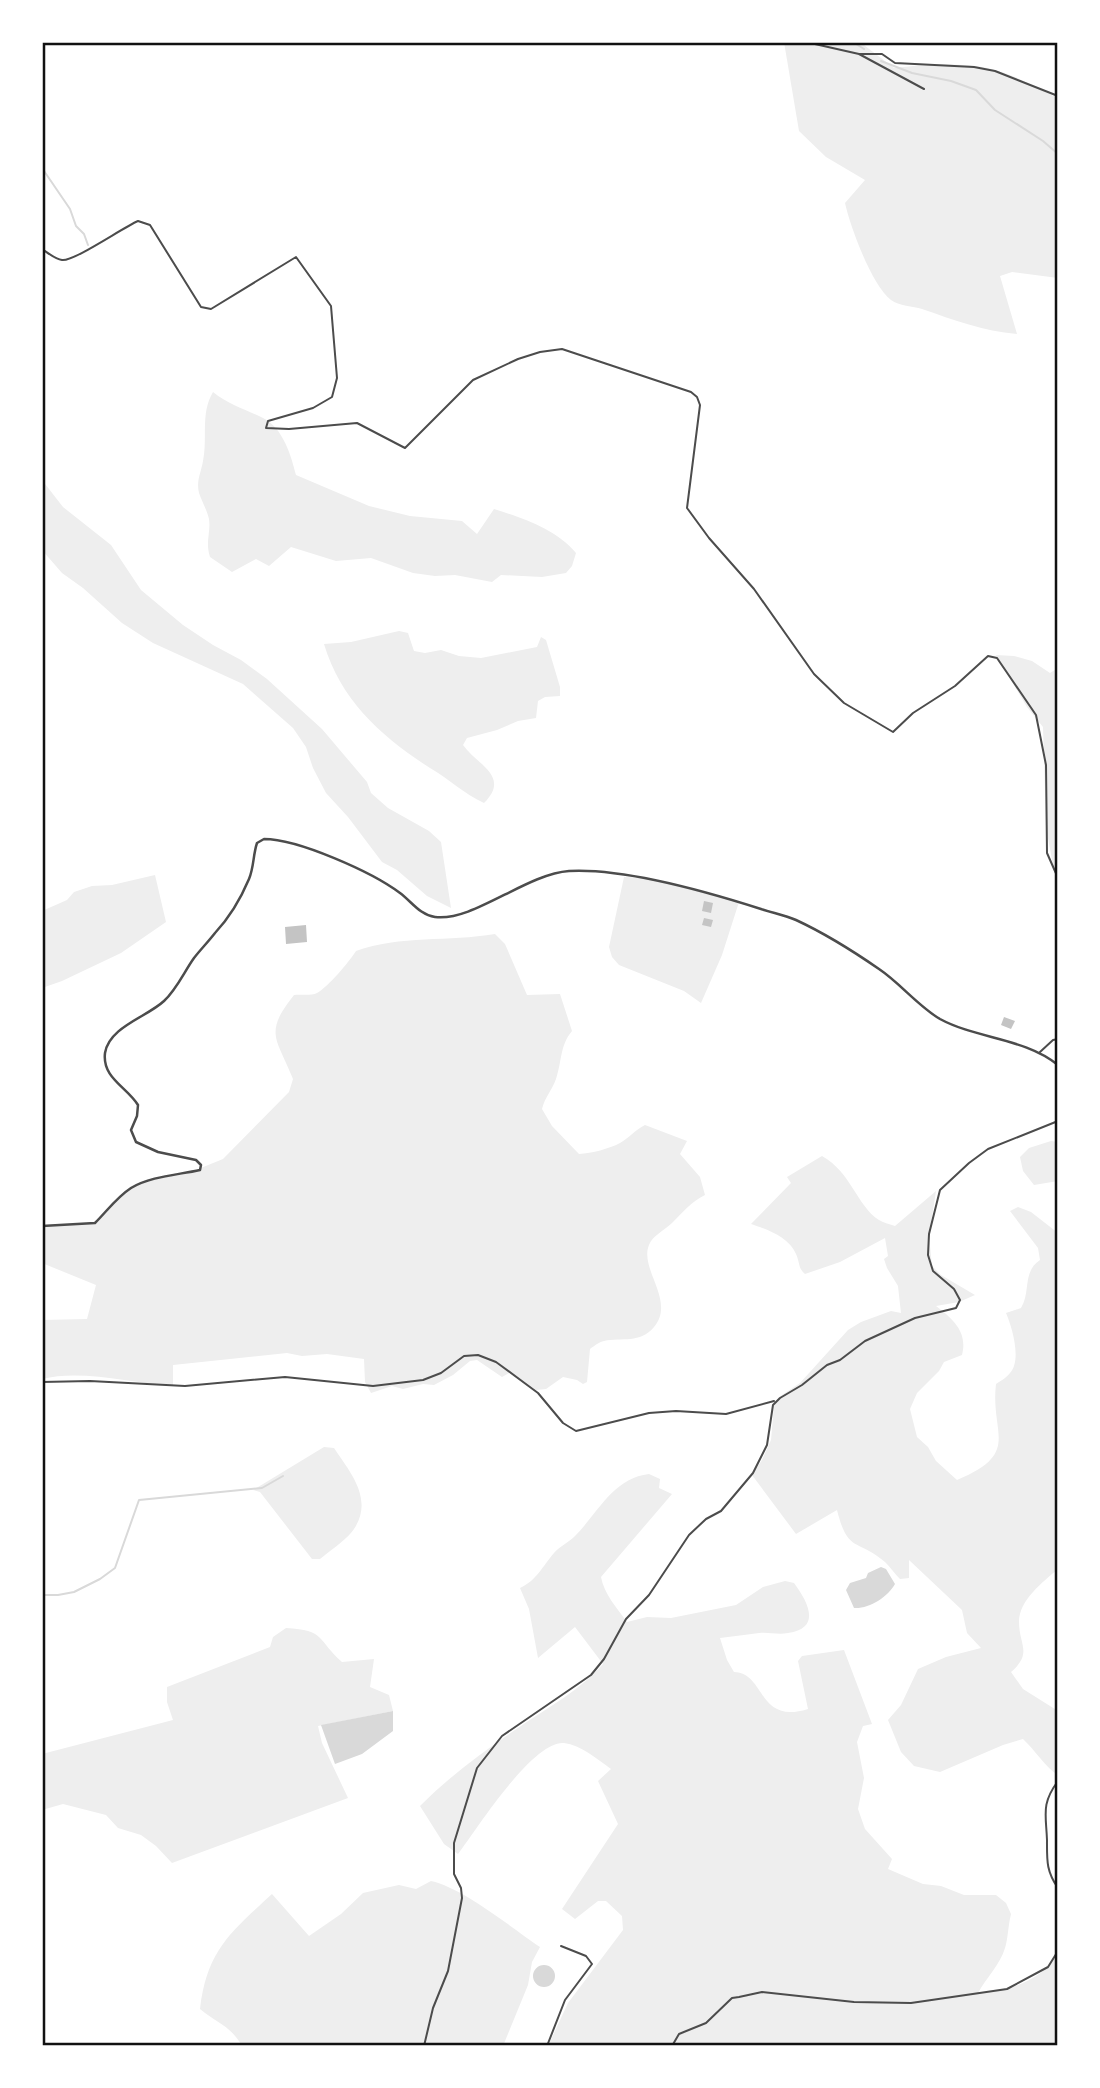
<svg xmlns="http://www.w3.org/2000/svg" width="1100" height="2088" font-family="Commissioner,sans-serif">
<rect width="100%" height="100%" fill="#fff"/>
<path fill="#eee" d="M784 42H860L894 68C922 65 959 62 987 68 1012 73 1035 87 1058 98V278L1012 272 1000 276 1017 334C983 331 954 320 922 309 913 306 899 306 891 300 872 286 850 226 845 203L865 180 826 157 799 131Z
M213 392C229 405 245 409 263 418 283 428 291 455 296 475L369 506 410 516 462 521 477 534 494 509C522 518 556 529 576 553L572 566 566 573 542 577 501 575 492 582 455 575 435 576 413 573 371 558 336 561 291 547 269 566 256 559 232 572 210 557C205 541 211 533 209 519 207 510 202 502 199 493 196 481 201 473 203 461 208 438 200 414 213 392Z
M42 480 63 507 111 545 141 590 183 625 213 645 241 660 267 679 322 729 367 782 371 793 388 808 429 831 441 842 451 908 427 896 397 870 382 862 348 817 326 793 313 768 306 747 293 728 243 684 153 643 122 623 83 588 62 573 42 550Z
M399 631 408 633 414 651 425 653 441 650 459 656 481 658 537 647 541 637 546 640 560 687V696L545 697 538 701 536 718 518 721 497 730 467 738 463 745C477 765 511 776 484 803 464 794 449 779 430 768 382 737 341 701 324 644L351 642Z
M996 655 1014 656 1032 661 1050 673 1058 668V869L1054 871 1046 827 1043 727 1027 707Z
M155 875 166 922 121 953 62 981 42 988V911L67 900 74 892 92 886 112 885Z
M624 877 648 878 739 902 722 955 701 1003 684 991 619 965 612 957 609 947Z
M495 934 505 944 527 995 560 994 572 1031C560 1045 562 1061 556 1079 552 1090 545 1097 542 1109L552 1126 579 1154C592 1153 609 1149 620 1143 629 1138 635 1130 645 1125L687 1141 680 1154 700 1177 705 1195C691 1202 683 1212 672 1223 666 1229 652 1236 649 1245 639 1269 676 1301 654 1327 640 1344 622 1337 604 1341 599 1342 594 1346 590 1349L587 1382 583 1384 577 1380 563 1377 546 1389 536 1390 511 1372 502 1377 477 1360 470 1361 453 1375 434 1385 423 1384 403 1389 392 1386 371 1393 365 1382 364 1359 327 1354 302 1356 287 1353 173 1365V1386C132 1383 81 1369 42 1379V1320L87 1319 96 1285 42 1263V1226L93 1224 125 1192 145 1180 186 1174 223 1159 289 1092 293 1079C277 1038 263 1034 294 995 301 994 311 996 317 993 328 987 349 962 356 951 400 935 449 942 495 934Z
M1051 1141 1058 1142V1181L1034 1185 1023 1171 1020 1157 1029 1148Z
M822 1156C851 1172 857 1206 879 1220 884 1223 890 1224 895 1226L936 1191 929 1236 932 1266 941 1275 975 1295 959 1302 936 1306C953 1319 968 1332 962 1355L944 1362 939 1371 917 1393 910 1409 917 1437 928 1447 936 1461 957 1480C1022 1453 990 1434 996 1384 1001 1381 1007 1377 1010 1373 1022 1360 1012 1327 1006 1313L1021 1308C1031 1292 1022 1272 1040 1260L1038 1248 1010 1211 1018 1207 1031 1212 1058 1233V1569C1043 1582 1019 1600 1019 1622 1019 1645 1033 1653 1011 1672L1023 1689 1058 1711V1775C1046 1768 1035 1750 1023 1739L1003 1745 940 1772 914 1766 901 1752 888 1720 901 1705 918 1669 946 1657 981 1648 967 1633 962 1610 909 1560V1578L900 1579C895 1574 890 1567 885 1562 857 1538 848 1554 837 1510L796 1534 752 1475 762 1460 771 1440 774 1406 779 1397 800 1383 848 1330 861 1322 891 1311 901 1313 898 1286 887 1268 884 1259 888 1256 885 1238 840 1262 805 1274C798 1268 800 1263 796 1254 789 1237 766 1229 751 1224L791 1183 787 1177Z
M324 1447 334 1448C350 1472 374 1499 354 1529 347 1539 335 1547 325 1555L320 1559H312L260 1492 253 1490Z
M649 1474 660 1479 659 1488 672 1494 601 1577C604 1594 617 1608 627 1622L647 1617 671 1618 736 1605 763 1587 785 1581 794 1583C808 1602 822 1628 788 1633 778 1635 769 1632 759 1633 747 1635 733 1636 720 1638L727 1660 734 1672C766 1673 757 1725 808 1709L798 1661 802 1656 844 1650 872 1724 863 1726 857 1742 864 1778 858 1809 865 1829 892 1859 888 1869 923 1884 941 1886 964 1895H996L1006 1903 1011 1914C1008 1926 1008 1939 1005 1948 1000 1965 986 1978 978 1993 1007 1992 1044 1980 1058 1953V2046H548L568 2003 623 1930 622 1916 606 1901H598L575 1919 562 1909 618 1824 598 1781 611 1769C597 1759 581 1745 564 1743 533 1740 476 1830 458 1854L444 1844 420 1806C451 1775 485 1750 521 1726 550 1706 579 1691 603 1664L575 1627 538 1658 529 1609 520 1588C537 1580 542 1567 554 1553 560 1546 569 1542 575 1536 598 1513 613 1478 649 1474Z
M286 1628C326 1630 317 1640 342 1662L374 1659 370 1687 389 1695 393 1711 318 1726 322 1743 348 1798 172 1863 156 1846 141 1835 118 1828 106 1815 63 1804 42 1810V1754L173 1720 167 1702V1687L270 1647 273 1637Z
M431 1881C463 1888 512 1928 540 1947L532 1962 528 1985 503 2046H242C231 2026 217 2023 200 2009 207 1950 231 1932 272 1894L309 1936 341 1914 363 1893 399 1885 416 1889Z"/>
<path fill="#d9d9d9" d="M881 1567 886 1569 895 1584C888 1597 869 1609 854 1608L846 1590 850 1583 866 1578 868 1573Z
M393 1711V1731L362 1754 335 1764 321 1725Z
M533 1976a11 11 0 1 1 22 0a11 11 0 1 1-22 0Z"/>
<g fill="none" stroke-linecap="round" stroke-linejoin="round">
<path stroke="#d9d9d9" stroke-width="2" d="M853 42 864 49
M881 61 912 73 951 81 976 90 995 110 1043 141 1058 154
M42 168 70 209 76 226 84 234 88 245
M42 1595H58L74 1592 100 1579 115 1568 139 1500 262 1488 283 1476"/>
</g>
<path fill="#c4c4c4" d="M704 901 713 903 711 913 702 911Z
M704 918 713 920 711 927 702 925Z
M306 925 307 942 286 944 285 927Z
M1004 1017 1015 1021 1011 1029 1001 1025Z"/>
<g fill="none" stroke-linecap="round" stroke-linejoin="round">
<path stroke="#4c4c4c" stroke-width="2" d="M806 42 859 54 924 89
M859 54H882L895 63 974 67 995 71 1058 96
M42 249C48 253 55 259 62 260 73 262 122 228 138 221L150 225 201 307 211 309 296 257 331 306 337 378 332 397 313 408 268 421 266 428 289 429 357 423 405 448 473 380 518 359 540 352 562 349 691 392 697 397 700 405 687 508 709 538 754 589 814 674 844 703 893 732 913 713 955 686 988 656 997 658 1036 715 1046 765 1047 853 1058 878
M1040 1052 1053 1040 1058 1039
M42 1382 90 1381 185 1386 285 1377 373 1386 423 1380 441 1373 464 1356 478 1355 496 1362 538 1393 563 1423 576 1431 649 1413 676 1411 726 1414 774 1401
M1058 1781C1041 1804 1046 1814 1047 1840 1047 1860 1046 1871 1058 1888
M424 2046 433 2008 448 1971 462 1898 461 1888 454 1874V1843L477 1768 502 1736 591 1675 604 1659 626 1619 649 1595 689 1535 706 1519 721 1511 753 1473 767 1445 773 1405 780 1398 802 1385 827 1365 840 1360 865 1341 915 1318 956 1308 960 1300 954 1289 933 1271 928 1255 929 1234 940 1190 969 1163 988 1149 1058 1121
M547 2046 565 2000 592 1964 586 1956 561 1946
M672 2046 679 2034 706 2023 732 1998 739 1997 762 1992 854 2002 911 2003 1007 1989 1048 1967 1058 1951"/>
<path stroke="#4c4c4c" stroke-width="2.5" d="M42 1226 95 1223C107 1211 117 1197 131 1188 151 1176 178 1175 200 1170L201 1165 196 1160 158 1152 136 1142 131 1130 137 1116 138 1105C127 1087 102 1078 105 1053 109 1027 147 1017 164 1001 177 989 184 972 194 958 201 949 208 942 215 933 229 918 241 898 249 879 254 867 253 855 257 843L264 839C298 839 372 872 400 893 412 902 420 915 435 917 473 922 526 874 569 871 624 868 708 892 761 909 773 913 785 915 796 920 824 933 853 951 879 969 900 983 918 1006 940 1019 977 1039 1025 1038 1058 1065"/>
</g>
<rect width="1100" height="2088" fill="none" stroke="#ffffff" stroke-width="88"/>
<rect x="44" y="44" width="1012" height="2000" fill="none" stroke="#111" stroke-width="2.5"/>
</svg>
